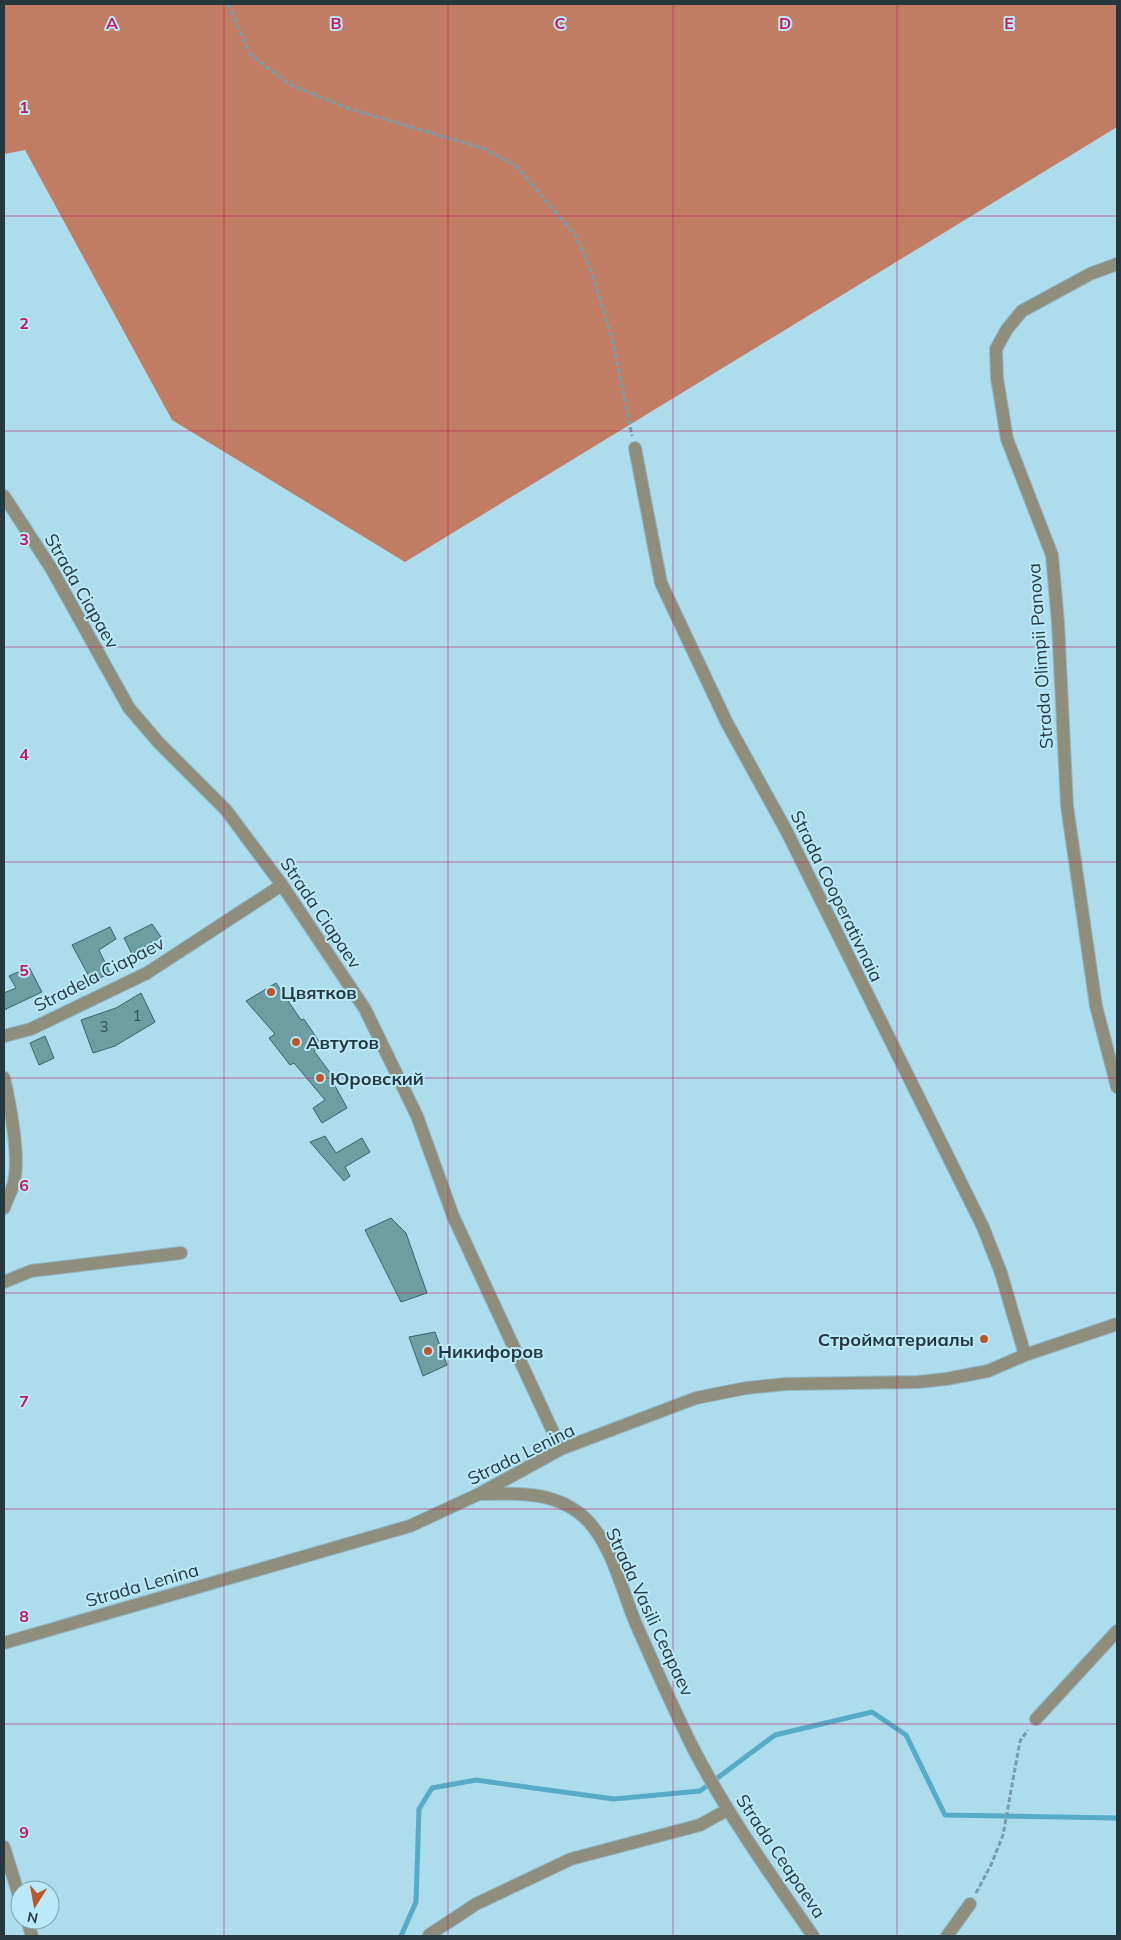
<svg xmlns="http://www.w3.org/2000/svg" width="1121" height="1940" font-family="Mulish,sans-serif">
<rect width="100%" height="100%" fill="#addcec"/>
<path fill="#c07d63" d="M4 4H1117V127L405 562 172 420 25 150 4 154Z"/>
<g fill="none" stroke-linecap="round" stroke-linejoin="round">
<path stroke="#56abc7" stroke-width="5" d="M401 1936 416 1902 419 1809 432 1788 476 1780 614 1799 700 1791 775 1735 872 1712 906 1735 945 1815 1117 1818"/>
</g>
<path fill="#6c9ea2" stroke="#35666a" d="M152 924 161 937 132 954 124 938Z
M110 927 116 939 99 950 110 973 92 982 72 945Z
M29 967 42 992 4 1010V993L16 988 9 976Z
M276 983 301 1020 304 1019 322 1046 314 1051 337 1082 334 1084 347 1108 322 1123 313 1108 325 1100 294 1063 290 1065 269 1038 275 1034 246 1001Z
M141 993 155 1022 115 1046 93 1053 81 1020 116 1008Z
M45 1036 54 1058 39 1065 30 1043Z
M325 1136 336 1153 362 1138 370 1152 345 1167 350 1176 344 1181 310 1142Z
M391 1218 406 1233 427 1293 401 1302 365 1230Z
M435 1332 447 1365 423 1376 409 1337Z"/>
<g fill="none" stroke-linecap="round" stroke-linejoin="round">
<defs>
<path id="minor" d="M1117 264 1090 274 1022 311 1007 329 996 349 997 378 1007 439 1052 555 1058 623 1067 806 1096 1006 1117 1087
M635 448 661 583 727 723 787 832 983 1227 1001 1273 1025 1355
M4 496 51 568 129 708 159 743 226 810 282 885 365 1009 417 1116 453 1216 561 1449
M4 1036 31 1029 147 973 282 885
M4 1078C10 1104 20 1156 14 1182 12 1191 7 1199 4 1208
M4 1282 31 1271 181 1253
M481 1494C519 1493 559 1491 588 1521 613 1548 622 1591 636 1624 654 1665 673 1708 693 1748 727 1814 771 1875 813 1936
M4 1643 410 1526 479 1494 561 1449 696 1398 746 1388 786 1384 918 1382 946 1379 988 1371 1025 1355 1117 1324
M1036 1719 1117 1631
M4 1847 20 1899
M27 1920 32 1936
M429 1935 476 1904 571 1859 700 1825 727 1810
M947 1936 970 1904"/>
</defs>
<use href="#minor" stroke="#8fb8c6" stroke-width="14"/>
<path stroke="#789ca9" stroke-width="3" stroke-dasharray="5 2.5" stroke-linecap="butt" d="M228 4 250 54 289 84 347 108 485 149 516 166 576 236 592 273 613 342 632 436
M976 1893 991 1865 1003 1835 1020 1741 1028 1730"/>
<use href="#minor" stroke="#8f8e7d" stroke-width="12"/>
</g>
<path fill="none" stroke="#c2185b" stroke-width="1" stroke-opacity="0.55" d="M224 4V1936M448 4V1936M673 4V1936M897 4V1936M4 216H1117M4 431H1117M4 647H1117M4 862H1117M4 1078H1117M4 1293H1117M4 1509H1117M4 1724H1117"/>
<g fill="#bd572b" stroke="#bae9fa" stroke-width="2">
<circle cx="271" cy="992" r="5"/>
<circle cx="296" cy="1042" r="5"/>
<circle cx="320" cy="1078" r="5"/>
<circle cx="984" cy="1339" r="5"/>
<circle cx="428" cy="1351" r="5"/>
</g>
<g text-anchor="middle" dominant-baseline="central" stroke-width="4" stroke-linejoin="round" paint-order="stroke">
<g font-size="15" fill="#375258">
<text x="137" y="1015">1</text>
<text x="104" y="1026">3</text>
</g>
<g font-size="18" fill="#25383f" stroke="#bae9fa">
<text transform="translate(82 591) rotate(60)">Strada Ciapaev</text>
<text transform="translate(1040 656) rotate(-94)">Strada Olimpii Panova</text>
<text transform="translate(837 896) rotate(64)">Strada Cooperativnaia</text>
<text transform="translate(321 913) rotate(56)">Strada Ciapaev</text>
<text transform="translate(99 974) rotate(-27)">Stradela Ciapaev</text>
<text transform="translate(521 1454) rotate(-26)">Strada Lenina</text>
<text transform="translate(142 1585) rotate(-16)">Strada Lenina</text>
<text transform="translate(650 1612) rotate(65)">Strada Vasili Ceapaev</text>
<text transform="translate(781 1856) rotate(56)">Strada Ceapaeva</text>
</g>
<g font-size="18" font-weight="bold" fill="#25383f" stroke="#bae9fa" text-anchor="start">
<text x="281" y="992">Цвятков</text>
<text x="306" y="1042">Автутов</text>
<text x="330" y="1078">Юровский</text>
<text x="974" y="1339" text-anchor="end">Стройматериалы</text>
<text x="438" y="1351">Никифоров</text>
</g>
</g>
<g font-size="16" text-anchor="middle" font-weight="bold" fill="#c2185b" stroke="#bae9fa" stroke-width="4" stroke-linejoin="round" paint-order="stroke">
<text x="112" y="29">A</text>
<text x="336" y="29">B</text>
<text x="560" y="29">C</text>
<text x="785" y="29">D</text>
<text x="1009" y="29">E</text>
<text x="24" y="113">1</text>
<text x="24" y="329">2</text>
<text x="24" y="545">3</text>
<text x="24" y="760">4</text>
<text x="24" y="976">5</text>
<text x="24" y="1191">6</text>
<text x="24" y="1407">7</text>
<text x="24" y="1622">8</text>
<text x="24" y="1838">9</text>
</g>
<rect width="1121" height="1940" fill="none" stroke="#25383f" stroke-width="10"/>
<g transform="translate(35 1905) rotate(191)"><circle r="24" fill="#bae9fa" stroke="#7ea2af"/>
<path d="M0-4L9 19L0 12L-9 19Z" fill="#bd572b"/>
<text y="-8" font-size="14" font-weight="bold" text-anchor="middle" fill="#25383f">N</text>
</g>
</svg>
